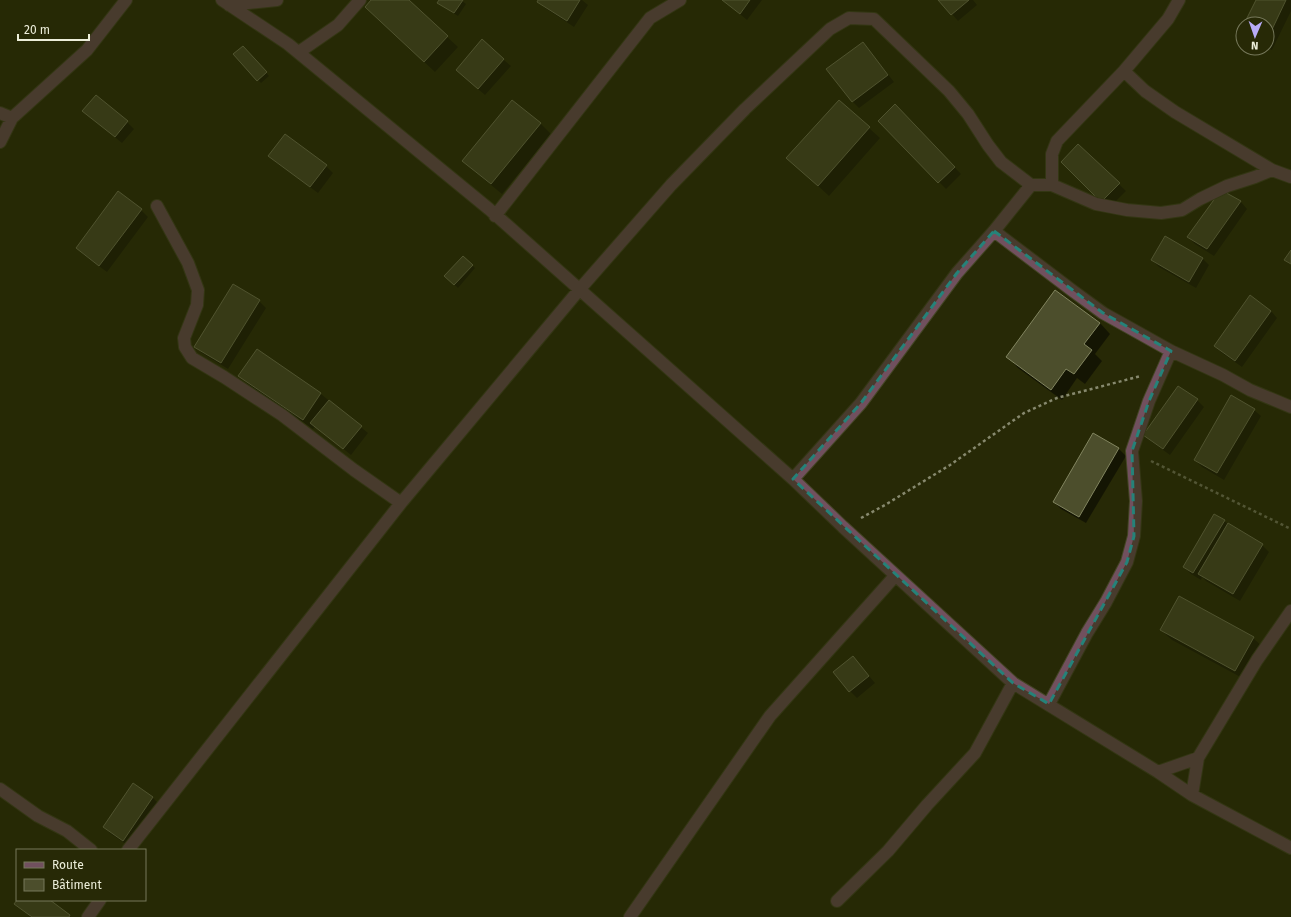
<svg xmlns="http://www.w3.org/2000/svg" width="1291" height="917" font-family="'Fira Sans',sans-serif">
<rect width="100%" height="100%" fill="#272906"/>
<path fill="#0007" d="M372 0H407L458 47 435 72 376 17Z
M440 0H461L466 4 458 16 442 6Z
M539 0H582L588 5 574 27 545 8 538 2Z
M723 0H762L747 20Z
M940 0H973L977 5 958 21Z
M1257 0H1291V11L1272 50 1267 48V24H1245Z
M482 41 511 66 485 95 464 77Z
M863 43 869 50 894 82 859 108 852 101Z
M243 47 269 76 261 83 235 54Z
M513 101 541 124 551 134 502 194 474 171 463 161Z
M839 101 880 138 829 196 788 158Z
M895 106 961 174 946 189 879 121Z
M90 117 127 122 134 129 122 143Z
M285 136 326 166 333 173 318 193 277 163 270 156Z
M1078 145 1126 191 1109 208 1062 162Z
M1221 191 1241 202 1247 209 1214 256 1195 244 1188 237Z
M119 193 141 210 148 217 107 272 84 255 77 248Z
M463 257 475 268 458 288 445 276Z
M1202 258 1209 265 1196 288 1159 267 1152 260Z
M1056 292 1100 323 1110 334 1095 354 1102 361 1085 384 1077 378 1062 400 1018 368 1008 357Z
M259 301 266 308 228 369 202 353 195 347Z
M1271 311 1277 318 1242 367 1222 353 1215 346Z
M240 376 321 394 368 433 351 455 315 426 313 429 250 386Z
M1197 400 1204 407 1170 455 1152 442 1145 435Z
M1254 410 1261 416 1224 480 1202 467 1195 460Z
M1093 434 1119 449 1126 456 1086 523 1061 509 1054 502Z
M1224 521 1228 524 1262 545 1269 552 1240 601 1206 581 1202 577 1201 580 1191 574 1184 567Z
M1161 630 1253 638 1264 648 1246 680 1172 640Z
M853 657 875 683 857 698 850 691Z
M134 785 153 798 159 804 130 847 111 834 104 827Z
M18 900H48L71 917H31L15 904Z"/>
<path fill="#4c4e2c" stroke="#828560" d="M371 0H409L448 36 424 62 365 7Z
M439 0H463L454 13 437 3Z
M538 0H580L567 21 537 2Z
M722 0H750L740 14Z
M938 0H969L951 15Z
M1256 0H1286L1267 40V24H1244Z
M482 39 504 59 478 89 456 70Z
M863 42 888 75 852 102 826 69Z
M243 46 267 72 257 81 233 54Z
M96 95 128 121 115 137 82 111Z
M512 100 541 123 491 184 462 161Z
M839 100 870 127 818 186 786 158Z
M895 104 955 167 938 183 878 121Z
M285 134 327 165 310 187 268 156Z
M1078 144 1120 183 1101 202 1061 162Z
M1221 190 1241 201 1207 249 1187 237Z
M118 191 142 209 99 266 76 248Z
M1165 236 1203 258 1189 282 1151 260Z
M1291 250V264L1284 260Z
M463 256 473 265 454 285 444 276Z
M233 284 260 300 221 363 194 347Z
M1055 290 1100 323 1084 344 1092 350 1074 374 1066 369 1051 390 1006 357Z
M1250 295 1271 311 1235 361 1214 346Z
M257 349 321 393 303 420 238 376Z
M1178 386 1198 399 1163 449 1143 435Z
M1231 395 1255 409 1217 473 1194 460Z
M329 400 362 426 343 449 310 423Z
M1093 433 1119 448 1079 517 1053 502Z
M1214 514 1225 520 1193 573 1183 567Z
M1228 523 1263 544 1233 594 1198 574Z
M1179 596 1254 637 1235 671 1160 630Z
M853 656 869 676 849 692 833 672Z
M133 783 153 797 123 841 103 827Z
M17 900H50L70 915 69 917H32L14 904Z"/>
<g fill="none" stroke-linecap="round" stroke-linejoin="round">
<defs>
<path id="minor" d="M222 0 288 44 489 209 793 479 843 527 1013 683 1158 772 1192 795 1291 848
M229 5 277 0
M299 52 338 25 360 0
M1124 71 1145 91 1175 112 1272 170 1291 177
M0 113 12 118 87 50 126 0
M0 142 12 118
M1052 185V154L1057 141 1124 71 1168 19 1179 0
M157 206 188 263 198 290 197 305 184 338 185 347 192 358 224 377 282 415 354 470 401 503
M495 216 650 18 680 0
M994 231 1073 291 1103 313 1130 328 1171 351 1223 375 1250 390 1291 407
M793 479 861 403 957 273 994 231 1031 185
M1049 704 1087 633 1106 602 1127 562 1134 536 1136 501 1132 451 1149 401 1171 351
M1158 772 1198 758
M0 789 38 816 67 831 91 850
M1192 795 1198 758 1257 660 1291 611
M128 850 401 503 579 290 671 185 745 109 830 29 849 18 874 19 949 91 968 114 988 145 1001 162 1031 185H1052L1096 204 1127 210 1161 213 1182 210 1200 199 1227 186 1255 177 1272 170
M837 901 888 851 927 805 975 753 1013 683
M88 917 100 900
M630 917 770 716 895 576"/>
</defs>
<use href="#minor" stroke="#434524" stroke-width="14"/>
<path stroke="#87896e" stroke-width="2.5" stroke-dasharray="3 3" stroke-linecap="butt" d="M1151 461 1291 529
M861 518 885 505 950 465 1024 413 1057 398 1141 376"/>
<use href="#minor" stroke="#71505e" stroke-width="12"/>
</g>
<path d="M0 0H1291V917H0ZM994 231 1103 313 1171 351 1149 401 1132 451 1134 536 1127 562 1049 704 1013 683 793 479 861 403 957 273Z" fill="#272906" fill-opacity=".55" fill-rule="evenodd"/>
<path fill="none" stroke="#258279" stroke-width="3" stroke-dasharray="8 5" stroke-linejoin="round" d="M994 231 1103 313 1171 351 1149 401 1132 451 1134 536 1127 562 1049 704 1013 683 793 479 861 403 957 273Z"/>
<rect x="16" y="849" width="130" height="52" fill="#272906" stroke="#76785b"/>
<rect x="24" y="862" width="20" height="6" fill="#71505e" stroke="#76785b"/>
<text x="52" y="869" font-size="12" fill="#eceeda">Route</text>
<rect x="24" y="879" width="20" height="12" fill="#4c4e2c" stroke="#76785b"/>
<text x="52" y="889" font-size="12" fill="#eceeda">Bâtiment</text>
<g transform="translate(1255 36) rotate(182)"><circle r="19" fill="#272906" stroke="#76785b"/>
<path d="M0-3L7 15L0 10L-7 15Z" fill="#b8abf7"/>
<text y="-6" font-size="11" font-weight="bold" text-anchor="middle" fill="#eceeda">N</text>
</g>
<path d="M18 34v6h71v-6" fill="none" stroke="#eceeda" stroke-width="2"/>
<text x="24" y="34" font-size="12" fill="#eceeda" stroke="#272906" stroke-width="3" paint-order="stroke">20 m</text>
</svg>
